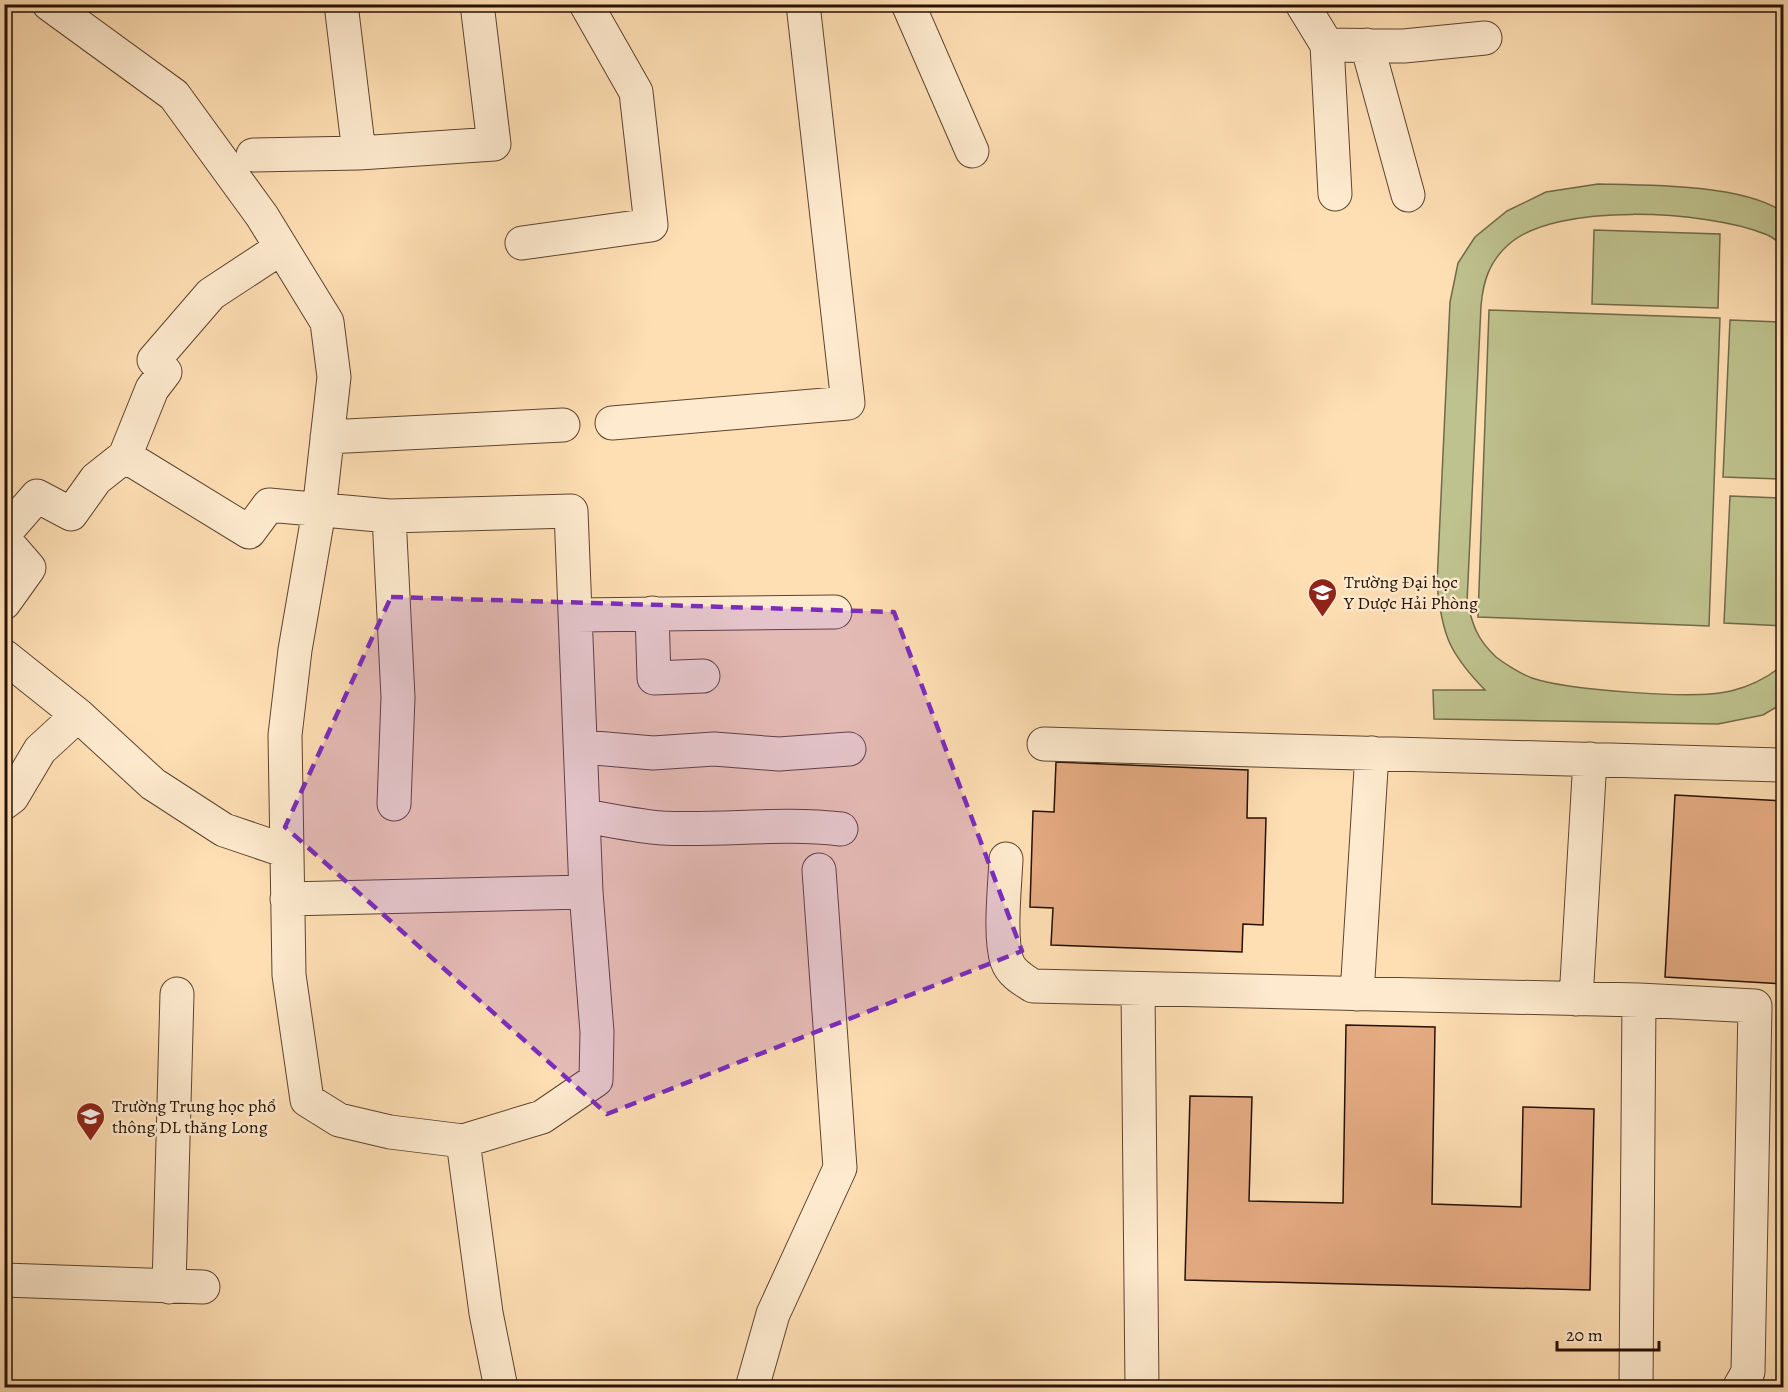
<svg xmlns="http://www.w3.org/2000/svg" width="1788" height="1392" font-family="Alegreya,serif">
<rect width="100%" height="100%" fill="#fedeb3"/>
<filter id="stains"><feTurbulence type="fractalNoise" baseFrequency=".00333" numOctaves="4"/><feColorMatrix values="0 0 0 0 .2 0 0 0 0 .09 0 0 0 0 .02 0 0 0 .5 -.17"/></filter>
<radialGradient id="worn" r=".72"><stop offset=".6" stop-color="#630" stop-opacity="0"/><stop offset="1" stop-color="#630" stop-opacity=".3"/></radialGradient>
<path fill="#bec28e" stroke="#726948" stroke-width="1.5" d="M1598 184C1648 185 1742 184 1783 212V246C1778 242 1772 236 1765 234 1707 211 1556 201 1508 245 1489 262 1483 282 1481 306L1467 602C1473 626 1477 639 1496 657 1505 664 1521 674 1532 678 1567 690 1695 700 1731 691 1752 686 1767 678 1783 665V703L1763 715 1718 724 1434 719 1433 690H1485C1449 653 1442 635 1437 584L1450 302 1458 263 1475 237 1507 211 1546 192Z
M1594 230 1720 234 1718 308 1592 304Z
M1489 310 1720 318 1709 626 1478 617Z
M1730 320 1783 322V479L1723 477Z
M1730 496 1783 498V626L1724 623Z"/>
<path fill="#e5ab83" stroke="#261003" stroke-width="1.5" d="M1056 762 1248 770 1247 818H1266L1263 925 1243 924 1242 952 1051 945 1053 908 1030 907 1033 811 1054 812Z
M1675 795 1784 801V984L1665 977Z
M1346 1025 1435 1027 1432 1204 1521 1207 1523 1107 1594 1109 1590 1290 1185 1280 1190 1096 1252 1097 1249 1201 1343 1203Z"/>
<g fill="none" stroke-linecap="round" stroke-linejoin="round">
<defs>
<path id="minor" d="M49 4 174 95 262 216 327 322 334 377 319 511 295 650 285 735 289 975 307 1100 339 1120 390 1132 463 1141
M341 4 359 153
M908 4 972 151
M1302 4 1327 45 1404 46 1485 38
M1327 45 1335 194
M1367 45 1408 195
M253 155 359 153 494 144 477 4
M522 243 651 225 636 92 586 4
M612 423 848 403 803 4
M327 437 563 425
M125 456 249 532 269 505 389 516 398 697 394 804
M389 516 571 511 586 892 597 1032 596 1080 542 1117 463 1141 486 1313 501 1388
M4 534 37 496 71 514 96 479 125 456 152 389 165 372 154 360 211 294 281 248
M4 539 29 568 4 603
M652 613 654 678 703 676
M576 615 835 612
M4 656 78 715 153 784 224 830 286 851
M1044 744 1784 765
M583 747 653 753 714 749 779 754 849 749
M4 803 12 797 40 750 78 715
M584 816C610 820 636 826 662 828 722 831 782 822 841 829
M1006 859C1005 885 999 937 1007 961 1011 973 1023 980 1033 986L1639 1000 1755 1006 1748 1372 1739 1388
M287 899 586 892
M1138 989 1142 1388
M1357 994 1372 753
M1576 999 1590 759
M4 1280 203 1287
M169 1287 177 994
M752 1388 773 1314 840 1168 819 870
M1636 1388 1639 1000"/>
</defs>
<use href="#minor" stroke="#5c442f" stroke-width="35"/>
<use href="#minor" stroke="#feeace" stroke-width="33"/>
</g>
<path fill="#7b2cbf" fill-opacity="0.2" stroke="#7b2cbf" stroke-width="4.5" stroke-dasharray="12 8" stroke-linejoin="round" d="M391 597 894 612 1022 951 607 1114 285 827Z"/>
<defs>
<symbol id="university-pin" viewBox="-11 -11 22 30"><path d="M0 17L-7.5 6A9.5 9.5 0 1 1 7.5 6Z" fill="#8f2418" stroke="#feeace"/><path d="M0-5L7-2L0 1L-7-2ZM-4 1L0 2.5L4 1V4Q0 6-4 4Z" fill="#fff"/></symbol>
<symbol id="school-pin" viewBox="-11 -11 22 30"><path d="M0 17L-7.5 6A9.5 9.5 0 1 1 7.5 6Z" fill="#8f2418" stroke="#feeace"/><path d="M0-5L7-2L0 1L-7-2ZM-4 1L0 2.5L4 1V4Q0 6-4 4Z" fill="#fff"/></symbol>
</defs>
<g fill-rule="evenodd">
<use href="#university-pin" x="1306" y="576" width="33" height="45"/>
<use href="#school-pin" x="74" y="1100" width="33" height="45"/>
</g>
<g text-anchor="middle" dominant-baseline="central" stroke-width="5" stroke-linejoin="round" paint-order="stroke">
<g font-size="18" fill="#261003" stroke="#feeace" text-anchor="start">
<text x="1344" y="582">Trường Đại học<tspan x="1344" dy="21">Y Dược Hải Phòng</tspan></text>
<text x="112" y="1106">Trường Trung học phổ<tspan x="112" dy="21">thông DL thăng Long</tspan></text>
</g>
</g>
<rect width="1788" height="1392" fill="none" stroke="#fedeb3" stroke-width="24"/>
<rect x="6" y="6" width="1776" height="1380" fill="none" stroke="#261003" stroke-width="3"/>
<rect x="12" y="12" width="1764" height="1368" fill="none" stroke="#261003" stroke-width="1.5"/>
<path d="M1557 1341v9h102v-9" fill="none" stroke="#261003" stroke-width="3"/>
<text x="1566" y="1341" font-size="18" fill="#261003" stroke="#feeace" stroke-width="4.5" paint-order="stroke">20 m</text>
<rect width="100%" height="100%" filter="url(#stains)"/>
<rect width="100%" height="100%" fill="url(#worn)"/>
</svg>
